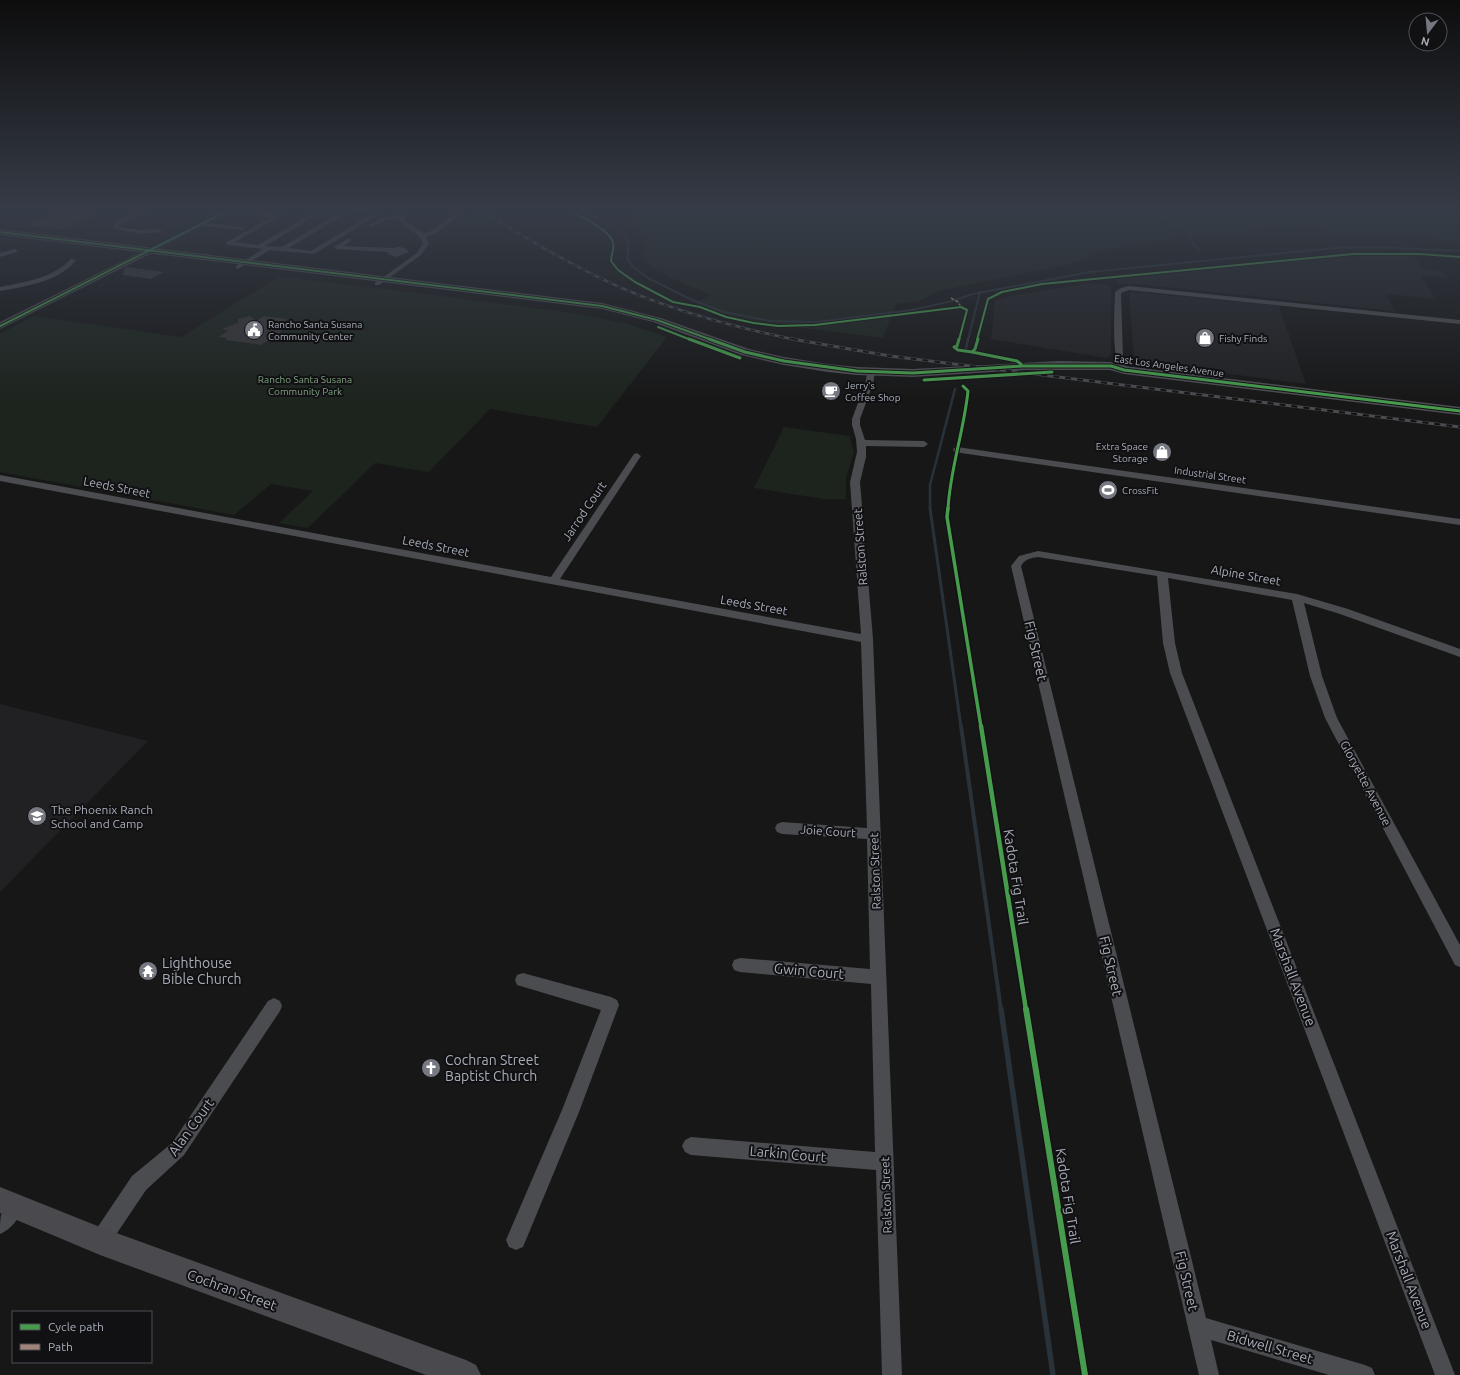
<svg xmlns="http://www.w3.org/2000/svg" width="1460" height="1375" font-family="Ubuntu,sans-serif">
<rect width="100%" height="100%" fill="#171717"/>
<path fill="#212123" d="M1374 255 1414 256 1422 268 1445 271 1444 273 1448 278 1420 275 1436 299 1386 294 1395 311 1137 284H1118L1116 279 1329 258Z
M1090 283 1111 285V356L1106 358 991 339 995 301 1016 295Z
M1132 292 1279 306 1306 384 1139 362 1134 358 1129 293Z
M0 704 148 741 0 892Z"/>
<path fill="#1d241e" d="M627 209H1460V242L1388 234 1297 230 1211 233 1104 250 1075 263 939 291 919 301 896 304 883 338 758 322 726 315 695 303 711 295C697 289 649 271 644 259 642 253 646 247 644 241 643 234 637 231 634 226 632 222 632 215 631 211Z
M477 212 503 227 455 223 469 213Z
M280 276 304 280 360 286 361 287 386 289 581 314 627 324 667 337 597 427 490 409 429 472 375 463 308 528 279 523 313 491 271 484 234 515 0 472V334L34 316 181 337Z
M784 427 849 436 854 452 846 478V499H824L754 488Z"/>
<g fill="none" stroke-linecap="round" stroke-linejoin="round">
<path stroke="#2a3239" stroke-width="2" d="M581 209 624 234 629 244 627 257 632 266 648 278 690 299 724 312 770 321 817 322 912 310 952 301 973 294 1090 272 1335 248 1376 247 1460 251
M1155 209 1176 226 1186 230 1190 234 1193 244 1199 249
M968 340 980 292"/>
<path stroke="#2a3239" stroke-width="2.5" d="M966 349 968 339
M930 509V485L955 389"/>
<path stroke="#2a3239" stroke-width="3" d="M930 508 961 727"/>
<path stroke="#2a3239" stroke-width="4" d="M961 726 1001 1010"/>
<path stroke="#2a3239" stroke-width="5.5" d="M1001 1009 1053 1375"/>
</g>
<path fill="#353536" d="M62 210 96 214 62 229 28 225Z
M127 267 164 272 151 279 123 275 124 269Z
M250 316 256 321 264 316 287 319 277 326 283 327 281 328 284 329 279 332H281L261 345 225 340 227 338 218 337 228 331 222 329 238 323V319Z"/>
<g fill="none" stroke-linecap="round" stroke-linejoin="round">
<path fill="#4b4c50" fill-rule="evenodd" d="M143 209H151L120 224 119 227 141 230 159 229 162 231 161 232 141 234 112 228 116 222Z
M209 209H234L272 213 275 215 286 209H293L235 242 258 245 320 209H327L265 246 282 247 345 209H367L382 212 314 254 270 250 238 269 236 268V266L263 249 228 245 225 243 272 217 229 212 208 223 242 227 244 228V230L202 226 151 252 146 251 221 212ZM350 211 373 213 311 251 289 248Z
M399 209 404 210 403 215 407 222 423 233 429 232 455 214 447 209H454L462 214 433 235 426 236 429 243 421 255 379 285H375V283L417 253 423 243C418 231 404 229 398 218L385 220 373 227 368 226 381 218 397 215Z
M349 238 352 240 344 246 393 248C399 246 406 247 409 252L396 257 388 254V252L337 249 334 247Z
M15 249 17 250V252L0 257V253Z
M71 259 76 260C59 282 26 286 0 291V287C25 282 53 278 71 259Z
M1129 286 1460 320V324L1129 290 1121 293 1123 358 1128 370 1124 372C1110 368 1115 306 1115 292L1121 288Z
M868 370H871L875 372 873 384 860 419V425L865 440 924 441 928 444 924 447 866 446V457L860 482 873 639 902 1375H882L876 1170 691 1155 685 1152 682 1146 685 1140 691 1137 875 1152 871 984 740 972 734 970 732 965 734 960 740 958 870 969 867 839 782 834 777 832 775 828 777 824 782 822 867 828 861 642 0 481V475L551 577 634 454 637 453 641 456 560 579 861 634 850 482 857 452 856 439 852 425V419L865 384Z
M957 447 1460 519V525L954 452 953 450 954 448Z
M1038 551 1297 594 1348 609 1460 649V657L1340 614 1304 603 1322 676 1337 718 1460 945V967L1455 965 1325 718 1310 676 1292 600 1168 578 1175 643 1182 673 1455 1375H1435L1170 673 1163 643 1157 576 1038 557C1031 558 1025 559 1021 566L1206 1318 1365 1365 1372 1368 1375 1375H1329L1211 1340 1219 1375H1199L1011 566 1019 556Z
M523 973 611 997 617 1000 619 1005 579 1112 523 1247 516 1250 509 1247 506 1240 562 1110 601 1010 517 985 515 980 517 975Z
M274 998 280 1001 282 1006 280 1011 184 1155 146 1190 107 1248 100 1251 93 1248 90 1241 93 1234 132 1176 172 1143 268 1001Z
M15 1197 22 1199 24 1206C20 1217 11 1230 0 1234 0 1218 0 1204 15 1197Z"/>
<path fill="#4a4a4e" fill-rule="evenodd" d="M149 248 152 249 153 251 152 253 0 329V322Z
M0 1187 100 1227 466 1360 476 1365 481 1375H426L100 1255 0 1213Z"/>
<path fill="#4d4f52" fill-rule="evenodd" d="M0 229 602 303 661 318 749 349 784 357 828 364 857 367 913 369 1059 361 1111 362 1125 366 1460 407V415L1124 374 1110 370H1022L913 377 857 375 828 372 784 365 741 355 653 322 602 309 0 235Z"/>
<defs>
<path id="rail-far1" d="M477 209C525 237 573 267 624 289 680 313 738 328 797 340"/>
<path id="rail" d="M792 339 890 356 1460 427"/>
</defs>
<use href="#rail-far1" stroke="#4b4c4f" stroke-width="2.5"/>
<use href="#rail" stroke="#4b4c4f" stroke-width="3"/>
<use href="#rail-far1" stroke="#111113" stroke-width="1.5" stroke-dasharray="5" stroke-linecap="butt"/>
<use href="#rail" stroke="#111113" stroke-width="2" stroke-dasharray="6" stroke-linecap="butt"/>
<path stroke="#a18479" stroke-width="1.5" stroke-dasharray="3.5 1.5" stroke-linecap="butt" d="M951 298 958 302 961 307"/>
<defs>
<path id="cycleway-far4" d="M567 209C579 216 609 229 613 242 615 248 611 255 611 261L618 270 635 282 673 302 700 307 726 317 754 323 778 326 815 325 961 307 967 310 959 340
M0 232 602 306 657 320 712 340
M0 326 231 209
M658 327 691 340
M977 340 988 299 1002 292 1042 284 1353 254H1420L1460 257"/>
<path id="cycleway-far3" d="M689 339 740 358
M709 339 745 352 784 361 857 371 913 373 1022 366H1111L1124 370 1460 411
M959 339 957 346 954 347 958 350 972 352 975 349 978 339
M972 352 1017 361 1021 364
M924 380 1052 372
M948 509C950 469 964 431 968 391L963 386"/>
<path id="cycleway-far2" d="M948 508 947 517 981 727"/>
<path id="cycleway-far1" d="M981 726 1026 1010"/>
<path id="cycleway" d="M1026 1009 1085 1375"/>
</defs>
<use href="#cycleway-far4" stroke="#111113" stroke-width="3.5"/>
<use href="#cycleway-far3" stroke="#111113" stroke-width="5"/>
<use href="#cycleway-far2" stroke="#111113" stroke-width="6"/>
<use href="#cycleway-far1" stroke="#111113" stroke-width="7"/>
<use href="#cycleway" stroke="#111113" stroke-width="8"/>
<use href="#cycleway-far4" stroke="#469c4c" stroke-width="2"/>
<use href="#cycleway-far3" stroke="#469c4c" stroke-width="3"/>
<use href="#cycleway-far2" stroke="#469c4c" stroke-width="3.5"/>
<use href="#cycleway-far1" stroke="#469c4c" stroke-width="4.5"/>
<use href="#cycleway" stroke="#469c4c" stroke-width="6"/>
</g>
<linearGradient id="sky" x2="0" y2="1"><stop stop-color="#0d0d0d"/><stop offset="0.52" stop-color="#363c47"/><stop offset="1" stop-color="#363c47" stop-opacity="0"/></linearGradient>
<rect width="1460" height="402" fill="url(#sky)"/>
<defs>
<symbol id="civic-disc" viewBox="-11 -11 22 22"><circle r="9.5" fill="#757880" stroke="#111113"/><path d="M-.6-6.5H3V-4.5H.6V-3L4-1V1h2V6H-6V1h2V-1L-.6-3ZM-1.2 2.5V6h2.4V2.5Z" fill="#fff"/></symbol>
<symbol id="shop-disc" viewBox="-11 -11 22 22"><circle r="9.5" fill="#757880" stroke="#111113"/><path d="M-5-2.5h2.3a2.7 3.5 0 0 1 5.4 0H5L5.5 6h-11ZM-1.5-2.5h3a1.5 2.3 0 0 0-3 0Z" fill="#fff"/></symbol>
<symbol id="cafe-disc" viewBox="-11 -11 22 22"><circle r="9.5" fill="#757880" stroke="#111113"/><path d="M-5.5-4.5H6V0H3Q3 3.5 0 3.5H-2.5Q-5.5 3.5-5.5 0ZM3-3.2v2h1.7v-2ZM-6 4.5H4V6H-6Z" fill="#fff"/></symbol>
<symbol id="stadium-disc" viewBox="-11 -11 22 22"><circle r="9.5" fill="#757880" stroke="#111113"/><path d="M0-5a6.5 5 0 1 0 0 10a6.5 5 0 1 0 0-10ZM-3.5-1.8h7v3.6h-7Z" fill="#fff"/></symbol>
<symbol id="school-disc" viewBox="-11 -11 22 22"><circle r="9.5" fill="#757880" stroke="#111113"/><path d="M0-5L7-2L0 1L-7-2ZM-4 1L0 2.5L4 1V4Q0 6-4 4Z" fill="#fff"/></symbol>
<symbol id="temple-disc" viewBox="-11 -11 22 22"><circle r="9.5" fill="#757880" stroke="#111113"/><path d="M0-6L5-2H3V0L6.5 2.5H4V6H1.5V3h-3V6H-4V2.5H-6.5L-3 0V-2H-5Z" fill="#fff"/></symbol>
<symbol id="church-disc" viewBox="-11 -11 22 22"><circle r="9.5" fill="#757880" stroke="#111113"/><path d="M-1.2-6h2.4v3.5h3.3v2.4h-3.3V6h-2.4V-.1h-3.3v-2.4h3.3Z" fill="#fff"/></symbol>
</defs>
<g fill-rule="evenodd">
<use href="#civic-disc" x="243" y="319" width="22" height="22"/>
<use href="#shop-disc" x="1194" y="327" width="22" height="22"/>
<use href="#cafe-disc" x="820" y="380" width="22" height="22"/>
<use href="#shop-disc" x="1151" y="441" width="22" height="22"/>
<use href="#stadium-disc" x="1097" y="479" width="22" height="22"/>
<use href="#school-disc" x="26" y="805" width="22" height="22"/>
<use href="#temple-disc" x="137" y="960" width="22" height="22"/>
<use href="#church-disc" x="420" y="1057" width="22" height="22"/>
</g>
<g text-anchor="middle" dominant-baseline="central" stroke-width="4" stroke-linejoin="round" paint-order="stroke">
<g font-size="10" fill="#a8adb8" stroke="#111113" text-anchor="start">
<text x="268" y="324">Rancho Santa Susana<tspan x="268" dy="12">Community Center</tspan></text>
<text x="1219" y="338">Fishy Finds</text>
<text x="845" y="385">Jerry's<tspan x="845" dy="12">Coffee Shop</tspan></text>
<text x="1148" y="446" text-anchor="end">Extra Space<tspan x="1148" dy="12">Storage</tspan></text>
<text x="1122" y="490">CrossFit</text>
</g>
<g font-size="10" fill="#a8adb8" stroke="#111113">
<text transform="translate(1169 366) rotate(8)">East Los Angeles Avenue</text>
<text transform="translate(1210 475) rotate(8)">Industrial Street</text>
</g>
<g font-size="10" fill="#7fa381" stroke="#111113">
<text x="305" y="379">Rancho Santa Susana<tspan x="305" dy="12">Community Park</tspan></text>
</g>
<g font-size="12" fill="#a8adb8" stroke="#111113">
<text transform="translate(117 487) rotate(11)">Leeds Street</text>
<text transform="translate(584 511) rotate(-56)">Jarrod Court</text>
<text transform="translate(436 546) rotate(11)">Leeds Street</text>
<text transform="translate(860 547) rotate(-94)">Ralston Street</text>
<text transform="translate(1246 575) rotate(10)">Alpine Street</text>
<text transform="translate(754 605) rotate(10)">Leeds Street</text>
<text transform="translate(1366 783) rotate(62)">Gloryette Avenue</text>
<text transform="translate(828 831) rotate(4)">Joie Court</text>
<text transform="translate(875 871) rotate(-92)">Ralston Street</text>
<text transform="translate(886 1195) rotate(-92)">Ralston Street</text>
</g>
<g font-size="12" fill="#a8adb8" stroke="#111113" text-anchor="start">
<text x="51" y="809">The Phoenix Ranch<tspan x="51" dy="14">School and Camp</tspan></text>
</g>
<g font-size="14" fill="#a8adb8" stroke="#111113">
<text transform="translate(1036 651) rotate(77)">Fig Street</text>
<text transform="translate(1016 877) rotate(81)">Kadota Fig Trail</text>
<text transform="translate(1111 966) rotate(77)">Fig Street</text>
<text transform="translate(809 971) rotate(5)">Gwin Court</text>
<text transform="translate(1293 977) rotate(69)">Marshall Avenue</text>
<text transform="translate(191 1127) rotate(-54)">Alan Court</text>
<text transform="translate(788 1154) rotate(5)">Larkin Court</text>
<text transform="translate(1068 1196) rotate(81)">Kadota Fig Trail</text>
<text transform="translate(1409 1280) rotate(69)">Marshall Avenue</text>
<text transform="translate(1187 1281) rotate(77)">Fig Street</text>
<text transform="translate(232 1290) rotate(20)">Cochran Street</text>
<text transform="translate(1270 1347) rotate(16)">Bidwell Street</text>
</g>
<g font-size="14" fill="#a8adb8" stroke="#111113" text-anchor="start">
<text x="162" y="963">Lighthouse<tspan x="162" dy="16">Bible Church</tspan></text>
<text x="445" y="1060">Cochran Street<tspan x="445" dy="16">Baptist Church</tspan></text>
</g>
</g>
<rect x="12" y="1311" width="140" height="52" fill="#111113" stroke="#4d4f55"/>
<rect x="20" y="1324" width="20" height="6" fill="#469c4c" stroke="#4d4f55"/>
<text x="48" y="1331" font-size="12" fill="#a8adb8">Cycle path</text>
<rect x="20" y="1344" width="20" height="6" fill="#a18479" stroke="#4d4f55"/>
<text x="48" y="1351" font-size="12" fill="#a8adb8">Path</text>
<g transform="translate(1428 32) rotate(196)"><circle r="19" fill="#111113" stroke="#4d4f55"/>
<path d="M0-3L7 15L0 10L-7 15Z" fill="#757880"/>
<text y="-6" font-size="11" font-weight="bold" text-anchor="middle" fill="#a8adb8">N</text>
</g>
</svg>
